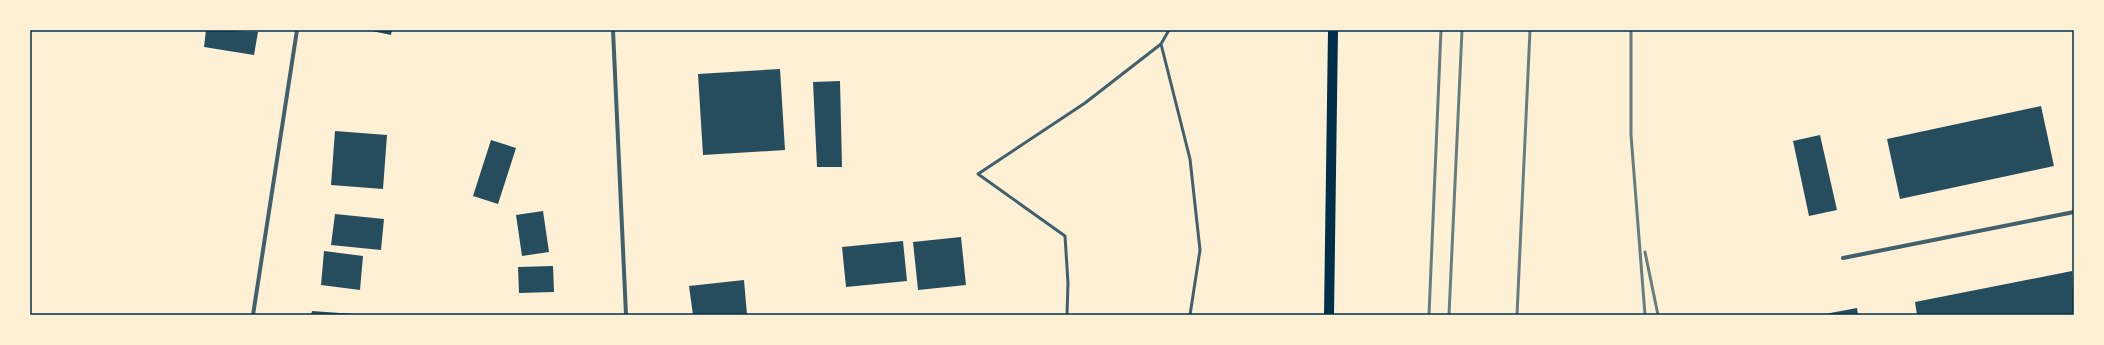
<svg xmlns="http://www.w3.org/2000/svg" width="2104" height="345" font-family="'Exo 2',sans-serif">
<rect width="100%" height="100%" fill="#fdf0d5"/>
<path fill="#264d5e" d="M206 30 258 32 254 55 204 47Z
M367 30H392L391 35Z
M780 69 785 150 703 155 698 74Z
M840 81 842 167H817L813 82Z
M2041 106 2054 166 1900 199 1887 139Z
M335 131 387 135 383 189 331 185Z
M1820 135 1837 210 1809 216 1793 141Z
M491 140 516 148 498 204 473 196Z
M543 211 549 252 522 256 516 215Z
M335 214 384 219 381 250 331 245Z
M961 237 966 285 918 290 913 242Z
M903 241 907 281 846 287 842 247Z
M324 251 363 256 360 290 321 285Z
M553 266 554 292 519 293 518 267Z
M2072 271 2074 315H1917L1915 302Z
M744 280 747 315H693L689 286Z
M1857 308 1858 315H1825V314Z
M312 311 354 314V315H311Z"/>
<g fill="none" stroke-linecap="round" stroke-linejoin="round">
<path stroke="#3f606c" stroke-width="3" d="M1169 30 1161 44 1190 159 1200 250 1190 315
M1067 315 1068 283 1065 236 978 174 1085 103 1161 44"/>
<path stroke="#3f606c" stroke-width="4" d="M613 30 626 315
M1843 258 2074 212
M253 315 297 30"/>
<path stroke="#003049" stroke-width="10" d="M1329 315 1333 30"/>
<path stroke="#657d81" stroke-width="3" d="M1631 30V135L1645 315
M1645 252 1658 315
M1429 315 1441 30
M1449 315 1462 30
M1517 315 1530 30"/>
</g>
<rect width="2104" height="345" fill="none" stroke="#fdf0d5" stroke-width="62"/>
<rect x="31" y="31" width="2042" height="283" fill="none" stroke="#003049" stroke-width="1.5"/>
</svg>
